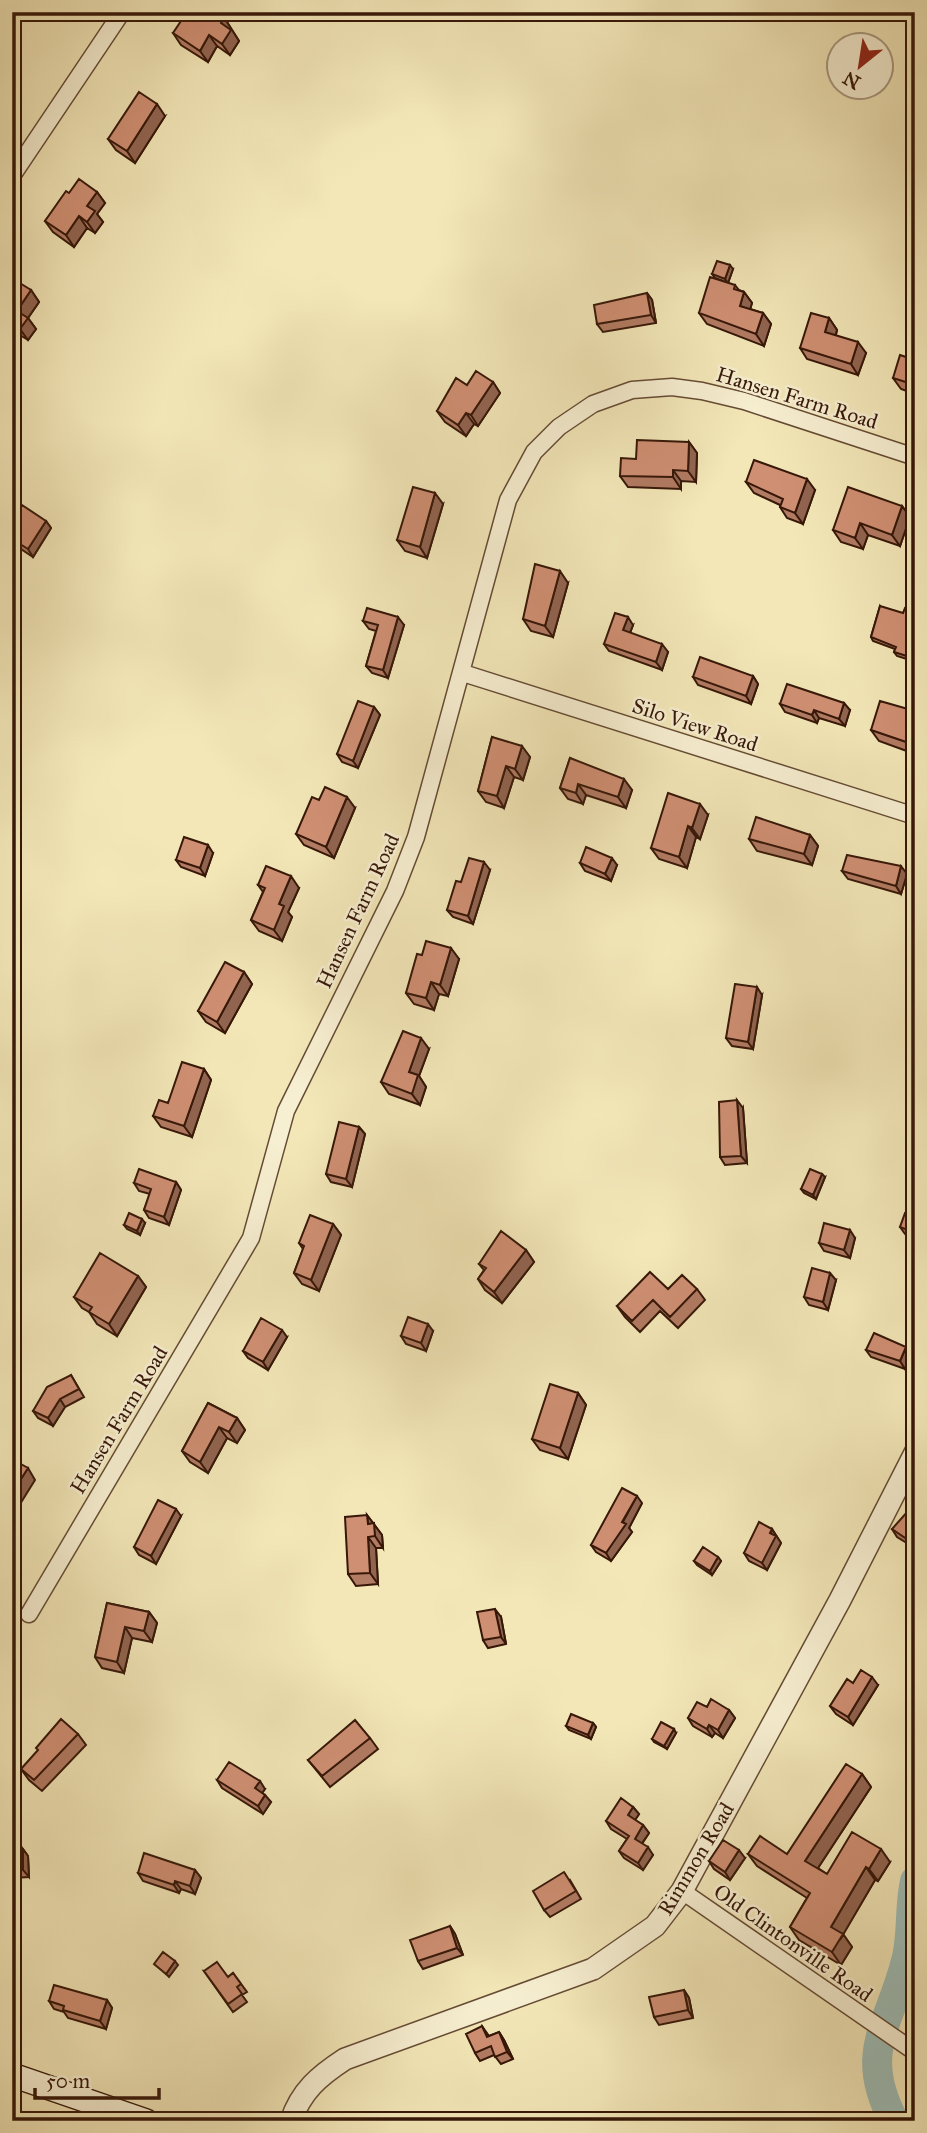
<svg xmlns="http://www.w3.org/2000/svg" width="927" height="2133" font-family="'IM FELL Great Primer',serif">
<rect width="100%" height="100%" fill="#f3e7b8"/>
<filter id="stains"><feTurbulence type="fractalNoise" baseFrequency=".00286" numOctaves="4"/><feColorMatrix values="0 0 0 0 .2 0 0 0 0 .09 0 0 0 0 .02 0 0 0 .5 -.17"/></filter>
<radialGradient id="worn" r=".72"><stop offset=".6" stop-color="#630" stop-opacity="0"/><stop offset="1" stop-color="#630" stop-opacity=".3"/></radialGradient>
<g fill="none" stroke-linecap="round" stroke-linejoin="round">
<path stroke="#9ebeb7" stroke-width="30" d="M894 2121C857 2052 890 2025 906 1961 913 1936 909 1907 915 1881"/>
<defs>
<path id="minor" d="M12 176 122 12
M463 673 915 816
M29 1614 251 1238 286 1111 395 891 416 837 508 500 534 452 559 427 593 404 632 390 672 387 702 391 744 401 915 457
M682 1891 915 2052"/>
<path id="tertiary" d="M291 2121C301 2091 319 2076 345 2059L593 1969 655 1926 682 1891 840 1600 915 1453"/>
<path id="secondary" d="M12 2075 146 2121"/>
</defs>
<use href="#minor" stroke="#654b34" stroke-width="19"/>
<use href="#tertiary" stroke="#654b34" stroke-width="24"/>
<use href="#secondary" stroke="#361708" stroke-width="26"/>
<use href="#minor" stroke="#f7efd1" stroke-width="16"/>
<use href="#tertiary" stroke="#f7efd1" stroke-width="21"/>
<use href="#secondary" stroke="#f7efd1" stroke-width="23"/>
</g>
<path fill="#b27b63" stroke="#361708" stroke-width="2" d="M227 22 239 41 230 55 217 46 208 62 181 45 173 33Z
M165 116 135 163 116 150 108 139Z
M97 192 105 203 97 214 103 222 95 233 87 228 74 247 53 232 45 221 69 193Z
M733 269 728 283 715 278 712 274Z
M12 284 31 290 39 302 28 318 36 329 28 340 15 332 12 336Z
M735 285 739 290 744 292 752 303 750 309 763 313 771 324 764 346 707 324 699 313Z
M647 293 652 300 656 323 603 332 597 324Z
M829 318 837 330 836 335 866 353 858 375 807 359 800 348Z
M915 360V394L901 389 893 378Z
M493 382 500 393 478 426 474 424 466 436 445 422 437 411Z
M689 442 697 453 696 482 681 481V489L628 487 620 476 636 459Z
M746 482 815 490 803 524 787 518 780 507V505L754 493Z
M443 504 427 558 405 551 397 540Z
M902 506 910 517 900 546 868 535 863 549 841 542 833 530Z
M12 521H46L51 528 33 557 12 543Z
M568 583 553 637 531 631 523 619Z
M880 606 913 661 897 656 894 652 895 649 873 641 871 637Z
M363 621 404 625 388 678 372 673 366 666 376 631 369 629Z
M633 625 630 633 668 652 662 670 609 651 604 644Z
M753 676 758 684 751 704 698 685 693 677Z
M780 704 850 710 845 726 819 718 817 723 785 712Z
M374 707 380 715 358 768 342 762 337 754Z
M915 711V754L879 741 871 730Z
M492 737 530 757 523 780 514 777 504 808 486 802 478 791Z
M570 758 632 790 626 808 586 795 583 804 568 799 560 788Z
M355 808 334 858 304 845 296 834Z
M708 815 700 839 696 837 687 868 659 859 651 848Z
M810 835 818 846 812 865 757 851 749 839Z
M213 853 205 876 181 867 176 860Z
M580 863 617 865 611 881 585 871Z
M490 870 473 924 453 917 447 910 461 882Z
M842 871 907 874 901 894 848 879Z
M258 885 299 888 288 912 292 917 282 941 259 931 251 920 263 892Z
M422 955 459 959 448 996 439 994 434 1010 414 1004 406 993Z
M244 972 252 984 225 1033 206 1022 198 1011Z
M762 995 753 1049 732 1046 726 1038Z
M429 1049 419 1076 426 1087 420 1105 389 1094 381 1082Z
M204 1069 211 1080 192 1137 161 1127 153 1116Z
M743 1108 747 1163 725 1165 720 1157Z
M359 1127 365 1134 352 1187 331 1182 326 1174Z
M825 1177 816 1199 804 1193 801 1189Z
M176 1182 181 1190 169 1225 149 1218 144 1210 150 1194 139 1191 134 1183Z
M915 1213V1238L905 1234 900 1227Z
M145 1223 140 1235 127 1229 124 1225Z
M333 1224 341 1235 319 1291 302 1284 294 1273 303 1249 299 1243Z
M855 1238 850 1258 824 1251 819 1243Z
M526 1250 534 1262 502 1303 485 1290 478 1279 484 1270 479 1264Z
M138 1276 146 1287 117 1336 97 1324 89 1312 82 1308 74 1297Z
M836 1280 828 1310 809 1305 804 1297Z
M668 1289H697L705 1300 678 1328 660 1311 640 1332 625 1317 617 1306Z
M433 1331 426 1351 406 1344 401 1336Z
M287 1337 268 1370 248 1358 243 1351Z
M906 1347 911 1355 905 1369 871 1357 866 1350Z
M71 1375 84 1397 65 1407 53 1426 38 1418 33 1411Z
M578 1393 586 1405 568 1459 540 1450 532 1439Z
M208 1403 237 1418 245 1430 237 1443 227 1438 208 1473 190 1462 182 1451Z
M642 1503 629 1528 632 1532 611 1561 596 1552 591 1545Z
M367 1515 382 1535 383 1548H376L378 1584 356 1586 348 1574Z
M915 1515V1548L897 1537 892 1529Z
M181 1516 156 1564 139 1555 134 1547Z
M772 1529 781 1543 767 1570 749 1561 744 1553Z
M718 1557 721 1561 712 1575 697 1565 694 1561Z
M107 1603 149 1612 157 1623 152 1642 132 1638 124 1673 102 1668 95 1657Z
M501 1617 506 1644 488 1648 483 1640Z
M853 1683 878 1685 853 1725 836 1714 830 1706Z
M707 1707 729 1710 735 1718 723 1738 715 1733 712 1737 693 1726 688 1718Z
M593 1723 596 1727 591 1739 569 1730 566 1726Z
M676 1733 667 1749 654 1742 652 1739Z
M78 1734 86 1745 42 1791 29 1780 21 1769Z
M370 1738 378 1749 330 1787 308 1760Z
M862 1774 871 1787 818 1868 827 1874 890 1862 878 1881 875 1880 843 1934 852 1947 841 1965 799 1940 790 1927 807 1898 757 1866 748 1854H787Z
M217 1780 265 1789 262 1793 271 1802 263 1814 222 1788Z
M633 1807 639 1814 635 1820 643 1825 649 1833 642 1844 653 1855 643 1870 624 1858 619 1851 627 1839 611 1829 606 1821Z
M23 1849 28 1856 29 1877 12 1878V1850Z
M745 1858 730 1880 714 1869 709 1861Z
M195 1870 201 1878 195 1894 181 1889 179 1893 143 1881 138 1873Z
M570 1880 581 1899 550 1917 544 1910Z
M450 1926 455 1934 463 1955 423 1969 418 1961Z
M204 1971 228 1977 233 1973 247 1992 242 1995 247 2002 233 2012Z
M684 1990 689 1998 693 2018 659 2025 654 2017Z
M107 2000 112 2008 106 2029 68 2018 64 2012 54 2009 49 2001Z
M482 2026 489 2036 499 2032 504 2040 513 2059 501 2064 494 2055 480 2061 475 2053Z"/>
<path fill="#916450" stroke="#361708" stroke-width="2" d="M218 12H233L227 22 239 41 230 55 222 44 221 23 217 13Z
M209 35 217 46 208 62 200 51Z
M157 104 165 116 135 163 127 151Z
M97 192 105 203 97 214 103 222 95 233 87 222V206Z
M79 216 87 228 74 247 66 235Z
M730 265 733 269 728 283 725 279Z
M31 290 39 302 28 318 36 329 28 340 20 329 17 311Z
M744 292 752 303 748 317 740 306Z
M647 293 652 300 656 323 651 315Z
M763 313 771 324 764 346 756 334Z
M829 318 837 330 833 343 825 332Z
M858 342 866 353 858 375 851 364Z
M493 382 500 393 478 426 471 415Z
M12 406 17 413 12 420Z
M466 413 474 424 466 436 458 425Z
M689 442 697 453 696 482 688 471Z
M673 470 681 481V489L673 477Z
M807 479 815 490 803 524 795 513Z
M435 493 443 504 427 558 420 547Z
M902 506 910 517 900 546 892 535Z
M46 521 51 528 33 557 28 549Z
M860 523 868 535 863 549 855 538Z
M560 571 568 583 553 637 545 626Z
M398 617 404 625 388 678 383 670Z
M628 617 633 625 628 638 623 630Z
M915 642V654L913 661 910 657Z
M662 644 668 652 662 670 656 662Z
M753 676 758 684 751 704 746 696Z
M844 703 850 710 845 726 839 719Z
M374 707 380 715 358 768 353 761Z
M814 710 819 718 817 723 812 715Z
M522 746 530 757 523 780 515 769Z
M506 766 514 777 504 808 497 796Z
M624 779 632 790 626 808 618 797Z
M578 784 586 795 583 804 576 793Z
M347 797 355 808 334 858 326 847Z
M700 804 708 815 700 839 692 828Z
M688 826 696 837 687 868 679 857Z
M810 835 818 846 812 865 804 854Z
M208 845 213 853 205 876 200 868Z
M612 858 617 865 611 881 605 874Z
M484 862 490 870 473 924 468 916Z
M901 866 907 874 901 894 896 886Z
M291 876 299 888 288 912 292 917 282 941 274 930 279 904Z
M451 948 459 959 448 996 440 985Z
M244 972 252 984 225 1033 217 1022Z
M431 982 439 994 434 1010 426 998Z
M757 987 762 995 753 1049 748 1042Z
M421 1038 429 1049 419 1076 426 1087 420 1105 412 1094 409 1072Z
M204 1069 211 1080 192 1137 184 1126Z
M737 1100 743 1108 747 1163 741 1156Z
M359 1127 365 1134 352 1187 346 1179Z
M822 1174 825 1177 816 1199 813 1195Z
M176 1182 181 1190 169 1225 164 1217Z
M142 1219 145 1223 140 1235 137 1231Z
M333 1224 341 1235 319 1291 311 1280Z
M850 1230 855 1238 850 1258 844 1250Z
M526 1250 534 1262 502 1303 494 1292Z
M830 1273 836 1280 828 1310 823 1302Z
M138 1276 146 1287 117 1336 109 1324Z
M428 1324 433 1331 426 1351 421 1343Z
M282 1330 287 1337 268 1370 263 1362Z
M906 1347 911 1355 905 1369 900 1361Z
M578 1393 586 1405 568 1459 560 1448Z
M60 1399 65 1407 53 1426 48 1418Z
M237 1418 245 1430 237 1443 229 1432Z
M219 1427 227 1438 208 1473 200 1462Z
M28 1468 35 1480 12 1517V1493Z
M637 1496 642 1503 629 1528 632 1532 611 1561 606 1553Z
M176 1509 181 1516 156 1564 151 1556Z
M367 1515 382 1535 383 1548 375 1536 368 1524Z
M772 1529 781 1543 767 1570 762 1563Z
M368 1537 376 1548 378 1584 370 1573Z
M718 1557 721 1561 712 1575 710 1571Z
M495 1609 501 1617 506 1644 501 1637Z
M149 1612 157 1623 152 1642 144 1631Z
M125 1627 132 1638 124 1673 117 1662Z
M872 1677 878 1685 853 1725 848 1717Z
M729 1710 735 1718 723 1738 718 1730Z
M593 1723 596 1727 591 1739 588 1735Z
M709 1725 715 1733 712 1737 707 1729Z
M674 1729 676 1733 667 1749 664 1746Z
M862 1774 871 1787 814 1874 805 1861Z
M260 1781 265 1789 260 1796 255 1788Z
M265 1795 271 1802 263 1814 258 1806Z
M633 1807 639 1814 633 1823 628 1815Z
M643 1825 649 1833 640 1846 635 1839Z
M648 1847 653 1855 643 1870 638 1863Z
M23 1849 28 1856 29 1877 23 1870Z
M881 1849 890 1862 878 1881 869 1869Z
M739 1850 745 1858 730 1880 725 1872Z
M866 1867 875 1880 840 1940 843 1934 852 1947 841 1965 832 1952 831 1927Z
M195 1870 201 1878 195 1894 190 1886Z
M175 1881 181 1889 179 1893 174 1885Z
M450 1926 455 1934 463 1955 457 1948Z
M175 1961 178 1965 169 1977 166 1974Z
M684 1990 689 1998 693 2018 688 2010Z
M107 2000 112 2008 106 2029 100 2021Z
M499 2032 504 2040 513 2059 507 2052Z"/>
<path fill="#cf8f73" stroke="#361708" stroke-width="2" d="M187 12H218L217 13 224 18 221 23 231 30 222 44 209 35 200 51 173 33Z
M139 92 157 104 127 151 108 139Z
M79 179 97 192 87 206 95 211 87 222 79 216 66 235 45 221 66 191 69 193Z
M717 261 730 265 725 279 712 274Z
M710 277 735 285 734 289 744 292 740 306 763 313 756 334 699 313Z
M15 280 31 290 17 311 28 318 20 329 12 324V284Z
M647 293 651 315 597 324 594 305Z
M811 313 829 318 825 332 858 342 851 364 800 348Z
M900 355 915 360V385L893 378Z
M476 371 493 382 471 415 466 413 458 425 437 411 456 378 467 385Z
M637 440 689 442 688 471 673 470V477L620 476 621 458 636 459Z
M754 460 807 479 795 513 780 507 783 499 746 482Z
M413 487 435 493 420 547 397 540Z
M848 487 902 506 892 535 860 523 855 538 833 530Z
M22 505 46 521 28 549 12 539V521Z
M535 564 560 571 545 626 523 619Z
M880 606 903 613 905 608 915 611V642L910 657 894 652 896 647 871 637Z
M367 608 398 617 383 670 366 666 378 625 363 621Z
M615 613 628 617 623 630 662 644 656 662 604 644Z
M700 657 753 676 746 696 693 677Z
M787 684 844 703 839 719 814 710 812 715 780 704Z
M358 701 374 707 353 761 337 754Z
M880 701 915 711V745L871 730Z
M492 737 522 746 515 769 506 766 497 796 478 791Z
M570 758 624 779 618 797 578 784 576 793 560 788Z
M325 787 347 797 326 847 296 834 312 797 319 800Z
M668 793 700 804 692 828 688 826 679 857 651 848Z
M756 817 810 835 804 854 749 839Z
M184 837 208 845 200 868 176 860Z
M586 847 612 858 605 874 580 863Z
M847 855 901 866 896 886 842 871Z
M469 858 484 862 468 916 447 910 456 881 461 882Z
M266 866 291 876 279 904 284 906 274 930 251 920 265 888 258 885Z
M426 941 451 948 440 985 431 982 426 998 406 993 417 954 422 955Z
M225 962 244 972 217 1022 198 1011Z
M735 984 757 987 748 1042 726 1038Z
M403 1031 421 1038 409 1072 418 1075 412 1094 381 1082Z
M182 1062 204 1069 184 1126 153 1116 159 1100 168 1103Z
M737 1100 741 1156 720 1157 719 1102Z
M339 1122 359 1127 346 1179 326 1174Z
M139 1169 176 1182 164 1217 144 1210 151 1189 134 1183Z
M810 1169 822 1174 813 1195 801 1189Z
M129 1213 142 1219 137 1231 124 1225Z
M905 1213 913 1216 914 1213H915V1233L900 1227Z
M310 1215 333 1224 311 1280 294 1273 304 1246 299 1243Z
M824 1223 850 1230 844 1250 819 1243Z
M501 1231 526 1250 494 1292 478 1279 486 1268 479 1264Z
M100 1253 138 1276 109 1324 89 1312 92 1307 74 1297Z
M812 1268 830 1273 823 1302 804 1297Z
M650 1272 668 1289 682 1275 697 1289 670 1317 653 1300 632 1321 617 1306Z
M408 1317 428 1324 421 1343 401 1336Z
M261 1318 282 1330 263 1362 243 1351Z
M874 1333 906 1347 900 1361 866 1350Z
M71 1375 79 1389 60 1399 48 1418 33 1411 47 1387Z
M550 1384 578 1393 560 1448 532 1439Z
M208 1403 237 1418 229 1432 219 1427 200 1462 182 1451Z
M12 1459 28 1468 12 1493Z
M622 1488 637 1496 622 1522 626 1524 606 1553 591 1545Z
M158 1500 176 1509 151 1556 134 1547Z
M908 1511 915 1515 914 1544 892 1529Z
M367 1515 368 1524 374 1523 375 1536 368 1537 370 1573 348 1574 345 1517Z
M759 1522 772 1529 770 1533 776 1536 762 1563 744 1553Z
M703 1547 718 1557 710 1571 694 1561Z
M107 1603 149 1612 144 1631 125 1627 117 1662 95 1657Z
M495 1609 501 1637 483 1640 477 1612Z
M861 1670 872 1677 848 1717 830 1706 847 1679 853 1683Z
M711 1699 729 1710 718 1730 709 1725 707 1729 688 1718 697 1702 707 1707Z
M571 1714 593 1723 588 1735 566 1726Z
M61 1719 78 1734 34 1780 21 1769 38 1750 36 1748Z
M355 1720 370 1738 322 1776 308 1760Z
M661 1722 674 1729 664 1746 652 1739Z
M229 1762 260 1781 255 1788 265 1795 258 1806 217 1780Z
M846 1764 862 1774 805 1861 827 1874 852 1832 881 1849 869 1869 866 1867 831 1927 843 1934 832 1952 790 1927 810 1893 748 1854 760 1836 787 1854Z
M621 1798 633 1807 628 1815 643 1825 635 1839 648 1847 638 1863 619 1851 629 1836 606 1821Z
M723 1840 739 1850 725 1872 709 1861Z
M23 1849V1870H12V1850Z
M144 1853 195 1870 190 1886 175 1881 174 1885 138 1873Z
M564 1872 576 1891 544 1910 533 1891Z
M450 1926 457 1948 418 1961 410 1940Z
M163 1952 175 1961 166 1974 154 1964Z
M217 1962 228 1977 233 1973 241 1984 237 1987 242 1994 228 2004 204 1971Z
M54 1985 107 2000 100 2021 63 2010 64 2006 49 2001Z
M684 1990 688 2010 654 2017 649 1997Z
M482 2026 487 2037 499 2032 507 2052 495 2057 491 2046 475 2053 466 2034Z
M490 2116 508 2121H489Z"/>
<g text-anchor="middle" dominant-baseline="central" stroke-width="5" stroke-linejoin="round" paint-order="stroke">
<g font-size="21" fill="#361708" stroke="#f7efd1">
<text transform="translate(797 398) rotate(17)">Hansen Farm Road</text>
<text transform="translate(695 725) rotate(18)">Silo View Road</text>
<text transform="translate(358 911) rotate(-65)">Hansen Farm Road</text>
<text transform="translate(119 1420) rotate(-59)">Hansen Farm Road</text>
<text transform="translate(696 1859) rotate(-59)">Rimmon Road</text>
<text transform="translate(793 1943) rotate(35)">Old Clintonville Road</text>
</g>
</g>
<rect width="927" height="2133" fill="none" stroke="#f3e7b8" stroke-width="42"/>
<rect x="14" y="14" width="899" height="2105" fill="none" stroke="#361708" stroke-width="3.5"/>
<rect x="21" y="21" width="885" height="2091" fill="none" stroke="#361708" stroke-width="2"/>
<g transform="translate(860 66) rotate(210)"><circle r="33" fill="#f7efd1" stroke="#aa9981" stroke-width="2"/>
<path d="M0-5L12 26L0 18L-12 26Z" fill="#8f2418"/>
<text y="-10" font-size="19" font-weight="bold" text-anchor="middle" fill="#361708">N</text>
</g>
<path d="M35 2088v10h124v-10" fill="none" stroke="#361708" stroke-width="3.5"/>
<text x="46" y="2088" font-size="21" fill="#361708" stroke="#f7efd1" stroke-width="5" paint-order="stroke">50 m</text>
<rect width="100%" height="100%" filter="url(#stains)"/>
<rect width="100%" height="100%" fill="url(#worn)"/>
</svg>
